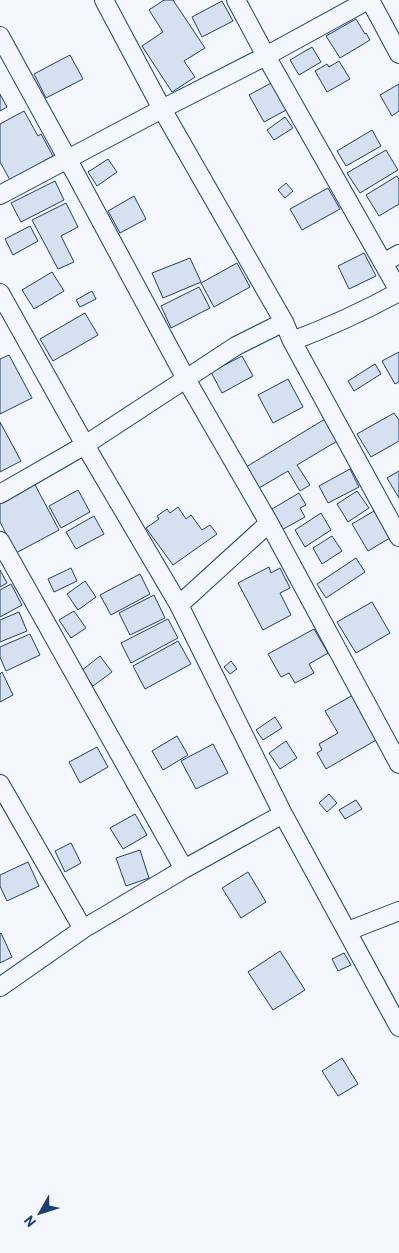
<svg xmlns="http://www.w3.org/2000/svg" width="399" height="1253" font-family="Barlow,sans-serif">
<rect width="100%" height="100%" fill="#f4f7fb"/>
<path fill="#d5e0f0" stroke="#1d3f73" d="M164 0H173L205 48 184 61 195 77 172 92 142 46 163 32 149 10Z
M222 1 233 21 202 37 192 17Z
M356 19 365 34 366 33 370 40 340 58 326 36Z
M312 47 321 62 299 75 290 60Z
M70 55 83 79 46 98 34 74Z
M339 61 350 79 327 92 315 71 327 64 329 67Z
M273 82 288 109 264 122 249 95Z
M399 84V111L392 116 380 95Z
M0 94 7 107 0 111Z
M24 111 38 136 41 134 53 156 10 180 0 162V124Z
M285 117 293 128 274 140 267 130Z
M372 130 381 146 346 166 337 151Z
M386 150 398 170 360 193 347 173Z
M108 159 117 172 97 186 88 172Z
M397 176 399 179V204L379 216 366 195Z
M55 181 64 200 21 222 11 203Z
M286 183 293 191 285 198 278 190Z
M328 188 340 209 302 230 290 209Z
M134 196 146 219 120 233 108 211Z
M66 203 78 227 61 236 74 262 58 269 32 220Z
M30 226 38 241 13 255 5 239Z
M364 253 376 276 349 289 338 266Z
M190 258 201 282 163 298 152 273Z
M237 263 250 287 214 307 201 283Z
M52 272 64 291 34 309 22 290Z
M199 287 210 308 171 328 161 306Z
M92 291 96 299 80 307 76 300Z
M85 313 98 335 53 361 40 339Z
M399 352V382L395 384 382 361Z
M9 355 32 398 0 414V359Z
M242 356 253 376 222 393 211 372Z
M375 364 381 374 354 391 348 381Z
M288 379 303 407 273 423 258 395Z
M394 413 399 420V441L371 457 357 434Z
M325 419 339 440 297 465 310 485 300 491 288 471 259 488 246 467Z
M0 422 21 461 0 472Z
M350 469 359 487 328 503 319 486Z
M399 471V498L387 478Z
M33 481 59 530 16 553 0 522V499Z
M78 490 90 512 61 528 49 506Z
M357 491 369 508 348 522 337 504Z
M299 493 306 505 300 508 305 517 278 532 267 512Z
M178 507 186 519 191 515 202 530 210 525 217 534 173 565 146 528 159 519 157 516 167 509 170 513Z
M374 511 390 538 368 551 352 524Z
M321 513 331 530 305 547 295 530Z
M94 516 104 534 76 549 66 532Z
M332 536 342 551 322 564 313 548Z
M356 558 365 572 326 598 317 584Z
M269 567 271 573 280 568 290 588 280 593 291 615 263 630 238 583Z
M71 568 77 581 54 592 48 579Z
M0 570 7 583 0 587Z
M140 574 150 594 111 615 100 595Z
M85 581 96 597 78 610 67 594Z
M11 584 22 605 0 617V590Z
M154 595 165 618 130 635 119 613Z
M372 602 390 633 356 653 337 622Z
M74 611 86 628 71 638 59 620Z
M19 612 27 631 0 642V620Z
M168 619 178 638 131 663 121 643Z
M314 629 328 653 309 664 314 673 295 683 289 673 281 677 268 654Z
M30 634 40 655 6 671 0 657V647Z
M178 641 191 664 145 689 133 666Z
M100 656 112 672 93 686 81 671Z
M231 661 237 669 230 674 224 667Z
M2 672 13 695 0 702V674Z
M353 695 378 739 326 769 317 753 322 750 319 744 338 733 325 711Z
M275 717 282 728 263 740 256 730Z
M177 736 188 755 163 770 152 751Z
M286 741 297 758 280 769 269 753Z
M213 744 228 773 196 789 181 761Z
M97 747 108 767 80 783 69 762Z
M329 794 337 803 327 812 319 803Z
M356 800 362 809 345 819 339 810Z
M135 814 147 835 123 849 110 828Z
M71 843 81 863 65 872 55 851Z
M140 850 149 878 126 886 116 858Z
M28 862 39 886 7 901 0 886V875Z
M248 872 266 902 241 918 222 888Z
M1 933 12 957 0 963V934Z
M280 951 305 990 273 1010 248 972Z
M344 953 351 965 338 971 332 959Z
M342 1058 358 1084 338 1096 322 1071Z"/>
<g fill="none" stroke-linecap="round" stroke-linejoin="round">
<defs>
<path id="minor" d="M104 0 162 109 284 322 292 341 399 537
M236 0 266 56 399 291
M370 0 399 54
M0 36 67 158 186 379 269 523 399 764
M0 195 162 109 266 56 368 0
M383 263 399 254
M0 293 85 445 179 605 283 814 399 1027
M292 341C330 327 364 311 399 292
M0 494 85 445 236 346 284 322
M0 541 184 869
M179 605 269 523
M0 784 83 929
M348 931 399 911
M0 987 83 929 184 869 283 814"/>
</defs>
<use href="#minor" stroke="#1d3f73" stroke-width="20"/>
<use href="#minor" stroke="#f4f7fb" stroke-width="18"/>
</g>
<g transform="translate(40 1213) rotate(231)" stroke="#f4f7fb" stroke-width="4" paint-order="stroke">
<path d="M0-4L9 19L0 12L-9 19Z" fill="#1d3f73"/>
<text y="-8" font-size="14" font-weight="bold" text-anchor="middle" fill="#1d3f73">N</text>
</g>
</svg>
